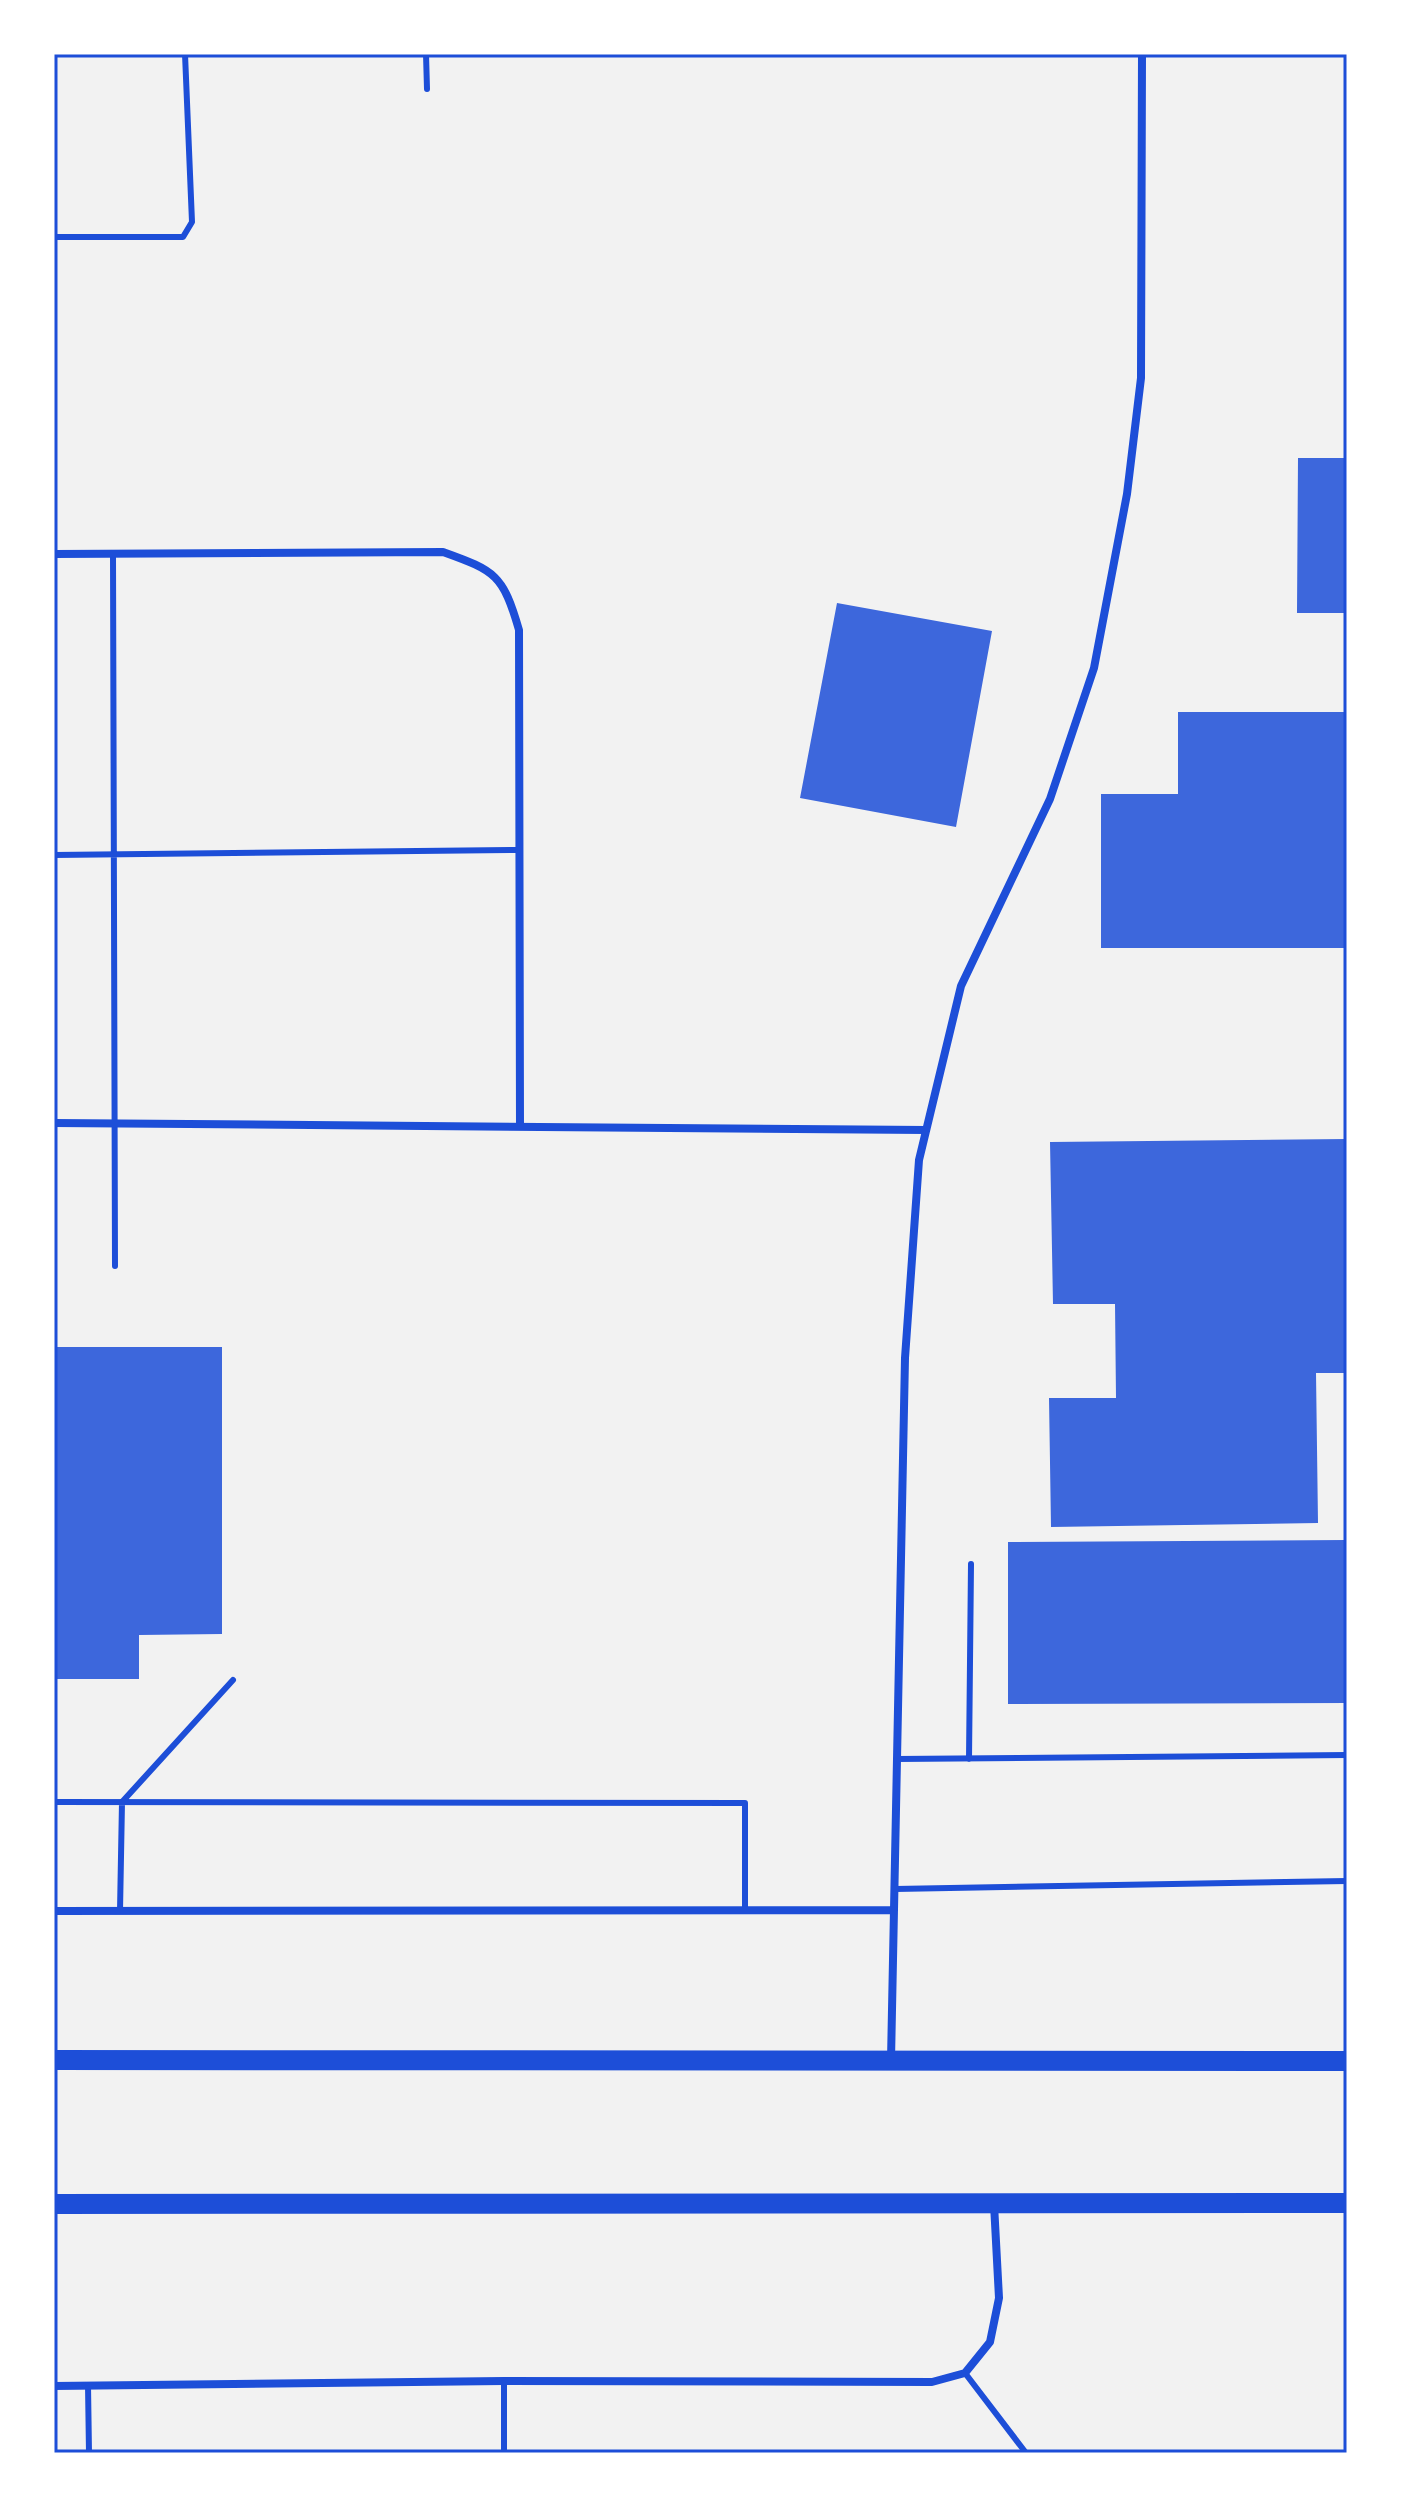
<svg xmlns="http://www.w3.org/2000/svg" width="1401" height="2507" font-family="Jost,sans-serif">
<rect width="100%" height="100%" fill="#f2f2f2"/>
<path fill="#3d67dc" d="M1298 458H1347V613H1297Z
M837 603 992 631 956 827 800 798Z
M1178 712H1347V948H1101V794H1178Z
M1347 1139V1373H1316L1318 1523 1051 1527 1049 1398H1116L1115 1304H1053L1050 1142Z
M54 1347H222V1634L139 1635V1679H54Z
M1347 1540V1703L1008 1704V1542Z"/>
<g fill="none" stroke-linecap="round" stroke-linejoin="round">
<path stroke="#1d4ed8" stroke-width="6" d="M426 54 427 89
M54 237H183L192 222 185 54
M113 554 115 1266
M54 855 519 850
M897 1759 1347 1755
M969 1759 971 1564
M54 1802 745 1803V1910
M895 1889 1347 1881
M120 1911 122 1802 233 1680
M965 2373 1026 2453
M88 2385 89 2453
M504 2453V2381"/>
<path stroke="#1d4ed8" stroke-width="8" d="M54 554 443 552C496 571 503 575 519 630L520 1127
M54 1123 926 1130
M54 1911 894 1910
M891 2060 905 1358 919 1160 961 986 1050 799 1094 668 1127 494 1141 378 1142 54
M54 2386 504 2381 932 2382 965 2373 990 2342 999 2298 994 2204"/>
<path stroke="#1d4ed8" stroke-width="20" d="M54 2060 1347 2061
M54 2204 1347 2203"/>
</g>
<rect width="1401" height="2507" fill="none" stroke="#ffffff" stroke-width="112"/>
<rect x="56" y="56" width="1289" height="2395" fill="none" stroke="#1d4ed8" stroke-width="3"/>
</svg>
